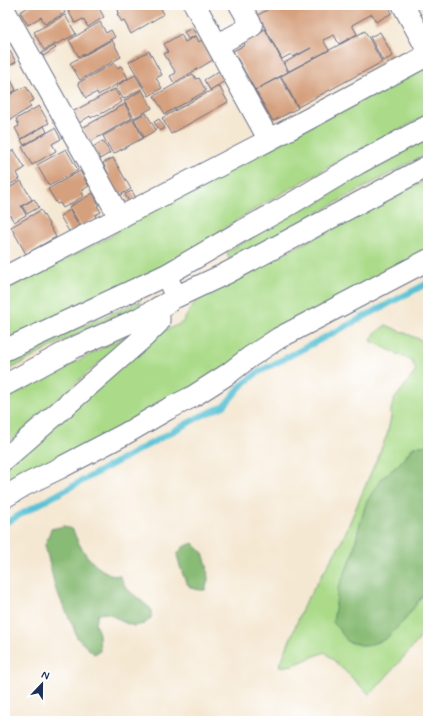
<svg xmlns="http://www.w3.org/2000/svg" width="433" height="726" font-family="Mynerve,sans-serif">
<rect width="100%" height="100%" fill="#fff"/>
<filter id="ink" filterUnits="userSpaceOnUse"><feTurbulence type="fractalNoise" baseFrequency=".025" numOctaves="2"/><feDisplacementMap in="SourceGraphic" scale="8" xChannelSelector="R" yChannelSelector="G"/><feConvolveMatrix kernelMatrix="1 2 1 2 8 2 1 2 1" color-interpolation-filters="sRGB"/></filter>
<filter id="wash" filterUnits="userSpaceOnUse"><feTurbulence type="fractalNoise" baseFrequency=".012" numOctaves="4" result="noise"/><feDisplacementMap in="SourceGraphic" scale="16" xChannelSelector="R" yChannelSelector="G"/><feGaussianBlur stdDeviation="0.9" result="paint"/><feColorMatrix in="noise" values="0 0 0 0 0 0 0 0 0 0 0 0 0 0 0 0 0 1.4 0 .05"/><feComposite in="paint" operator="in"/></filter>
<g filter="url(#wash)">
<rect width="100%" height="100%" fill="#f5e8d3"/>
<path fill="#abdb89" stroke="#638574" d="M428 62V115L350 155 267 202 226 227 197 248 139 278 92 297 26 330 5 339V290L113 235 126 223Z
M428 136V153L254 247 229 259 227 252 367 168Z
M428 178V253L204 384 5 491V467L159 333 182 323 197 299Z
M140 301V305L59 343 5 372V365L60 336Z
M386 325 428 343V445L413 447 398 465 380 480 358 531 353 554 338 589 366 646 386 639 404 621 428 588V626L417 642 370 695 325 652 293 665 279 667 304 605 341 543 387 435 391 417V409L394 400 416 371 412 361 371 341 375 333Z
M135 331 5 446V399Z"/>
<path fill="#88bb75" stroke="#52756a" d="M428 445V588L404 621 386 639 366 646 348 642 333 622 338 589 353 554 358 531 366 503 380 480 398 465 414 447Z
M64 526 73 530C79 547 91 566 108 573 112 575 116 576 120 576L126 588 151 609V618L144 624 134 626 123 622 108 613 98 614 95 623 99 634 100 651 94 654 77 638 73 626 56 590 45 545 51 529Z
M193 543 203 553 207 565 208 580 205 590C200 590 194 590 189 586 184 581 179 563 177 555L183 547Z"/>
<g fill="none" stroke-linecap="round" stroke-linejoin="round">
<path stroke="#59c2d5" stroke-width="6" d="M5 523 201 416 224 406 241 386 257 373 428 283"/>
</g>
<g id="blocks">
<path fill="#d5a07e" d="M32 5H61L65 13 45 24 41 17 28 25 20 12Z
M69 5H97L104 17 88 27 83 19 75 23 66 7Z
M126 5H159L164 14 131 34 124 21 122 22 117 14 119 13 118 10Z
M264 5H388L392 13 376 22 372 14 352 25 357 34 339 44 334 35 323 40 329 50 289 71 284 63 311 48 293 57 291 54 282 59 258 15 267 10Z
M65 15 76 34 55 45V44L44 50 34 32Z
M100 22 106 33 111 30 115 37 79 57 69 40Z
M192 28 196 35 188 39 184 32Z
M265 29 288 72 255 90 236 56H235L233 51 245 45 243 41Z
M365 31 382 62 298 107 281 76Z
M380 32 393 56 383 61 370 37Z
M181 34 185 42 196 36 199 42 202 40 213 60 174 83 170 76 176 73 164 54 168 52 164 44Z
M112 40 121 57 80 80 70 63Z
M54 46 56 48 43 56 42 53Z
M10 51 16 62 5 68V53Z
M149 51 162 75 156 78 162 88 149 96 129 62Z
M114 63 117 68 121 66 128 78 98 95 97 92 86 98 78 83Z
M219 71 225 81 210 90 204 80Z
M193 74 196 79 199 78 206 91 165 114 154 96Z
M135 75 143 88 123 99 116 86Z
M9 76 16 90 5 96V79Z
M280 77 298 108 273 121 255 90Z
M26 86 34 100 28 103 31 107 8 121 5 115V97Z
M219 86 228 102 171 134 162 118Z
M115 89 122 102 99 115 98 114 91 118 90 116 79 123 72 112Z
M142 90 152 108 134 118 124 101Z
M125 104 132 118 90 142 82 128Z
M39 106 49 123 21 139 15 128 19 126 16 119Z
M146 113 156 130 144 137 134 119Z
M133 119 143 138 113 154 103 136Z
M159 119 165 128 160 131 154 122Z
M44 126 47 132 24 145 21 140Z
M55 128 61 139 52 144 56 151 32 165 22 147Z
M103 141 110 153 98 160 91 148Z
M66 149 78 170 49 186 37 165Z
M14 150 25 168 17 173 20 179 5 187V155Z
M113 158 131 189 118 196 106 174 108 173 103 163Z
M80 171 89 186 81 191 84 196 63 208 60 203 57 204 48 189Z
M21 181 32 200 21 206 26 215 14 222 5 207V190Z
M132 191 136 198 129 202 125 194Z
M93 193 99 205 97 206 101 212 95 215 96 218 81 226 69 207Z
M34 199 39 207 27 214 22 206Z
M41 210 56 237 26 254 11 227Z
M70 210 80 227 70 233 60 216Z"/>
</g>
</g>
<g filter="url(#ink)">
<use href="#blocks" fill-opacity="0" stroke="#677087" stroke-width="1"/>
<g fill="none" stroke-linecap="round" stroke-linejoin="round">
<defs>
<path id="minor" d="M195 5 269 140
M403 5 428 51
M5 11 120 218
M217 45 252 26 240 5
M166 275 176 297 227 273 428 166
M5 277 269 140 428 55
M5 350 166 275 242 231 284 208 359 163 428 126
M5 385 75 347 138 319 169 302
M5 459 144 337 159 322V307
M5 497 25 485 60 468 125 434 168 409 192 397 228 374 250 357 279 338 428 260"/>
</defs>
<use href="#minor" stroke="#677087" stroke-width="23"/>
<use href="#minor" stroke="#fff" stroke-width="21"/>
</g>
</g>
<rect width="433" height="726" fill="none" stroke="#fff" stroke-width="20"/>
<g transform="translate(42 684) rotate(22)" stroke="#ffffff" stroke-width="3" paint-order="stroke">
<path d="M0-3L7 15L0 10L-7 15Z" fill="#1b2f5e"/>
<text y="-6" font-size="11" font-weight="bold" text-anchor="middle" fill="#1b2f5e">N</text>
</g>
</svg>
